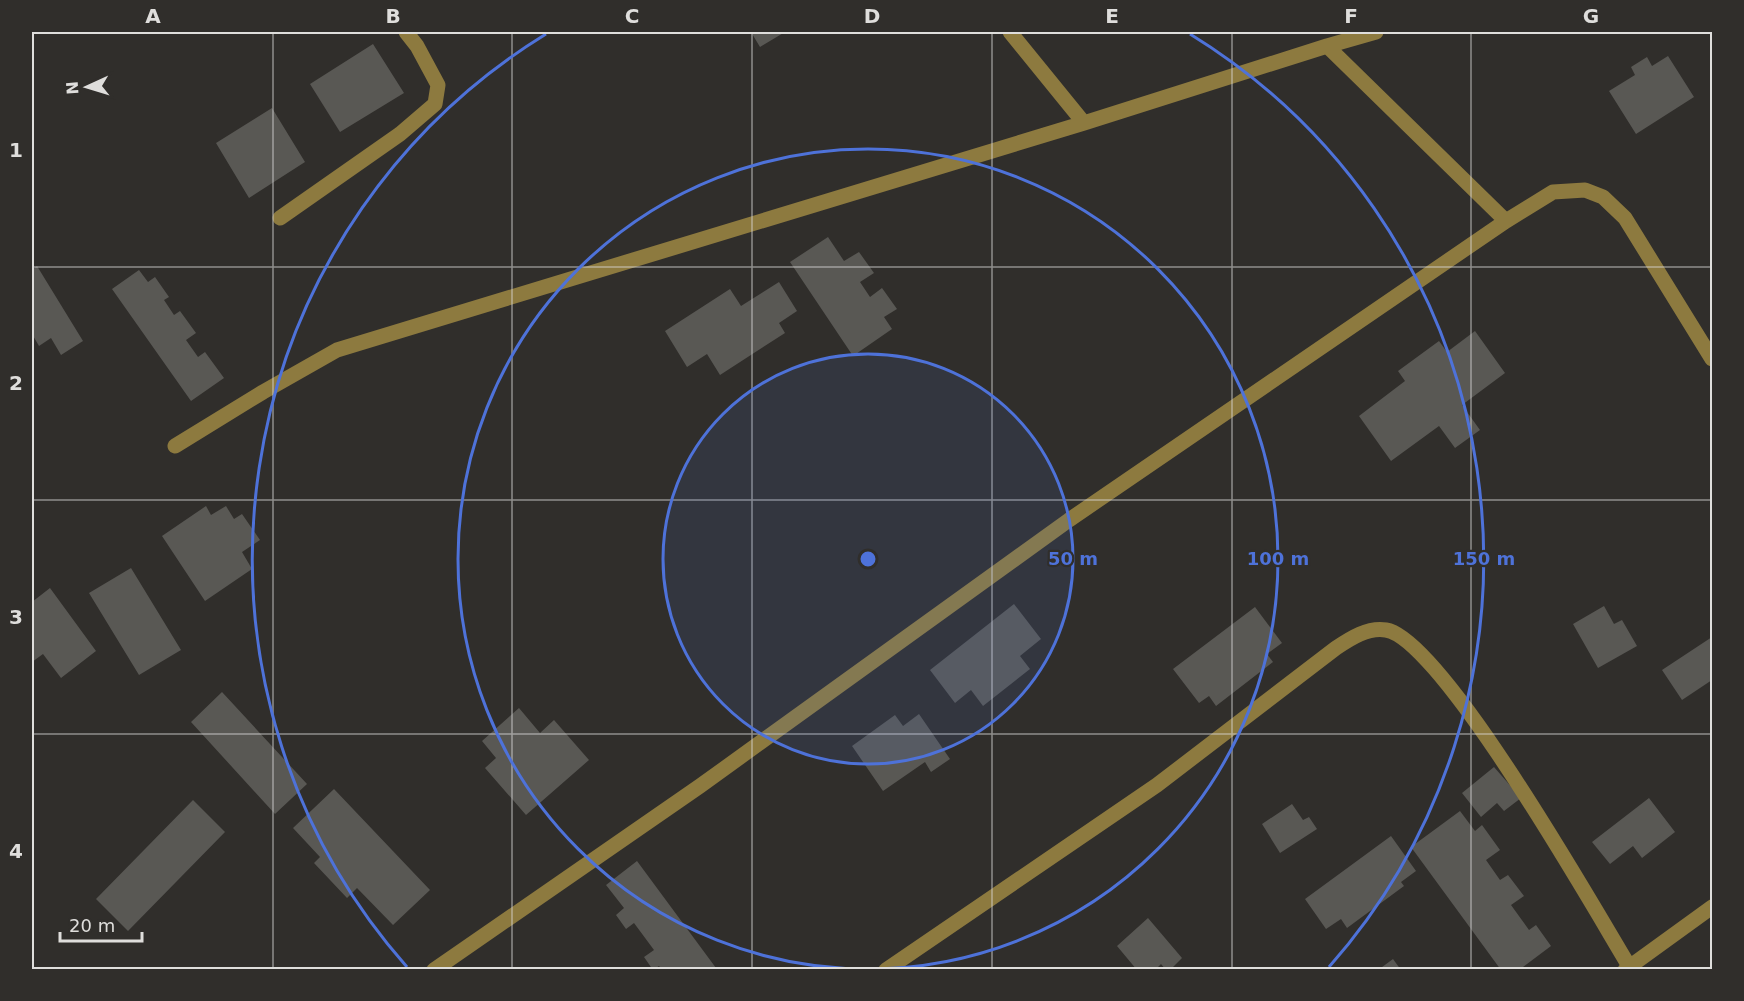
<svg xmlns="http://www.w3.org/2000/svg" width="1744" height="1001" font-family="'DejaVu Sans',sans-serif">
<rect width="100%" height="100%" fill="#302e2b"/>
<path fill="#595854" d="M751 32H785L760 47Z
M373 44 404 93 340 132 310 84Z
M1668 56 1694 97 1636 134 1609 91 1635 75 1631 67 1647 57 1652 66Z
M272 108 305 162 249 198 216 143Z
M828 237 844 261 859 252 874 273 860 282 870 297 882 288 897 309 884 317 892 329 853 356 790 262Z
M37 266 83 341 61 355 51 338 39 346 32 334V270Z
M139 270 148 282 155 277 169 297 164 300 174 315 180 311 196 333 186 340 198 357 205 352 224 378 191 401 112 289Z
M779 282 797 311 779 323 785 333 720 375 707 354 687 367 665 331 730 289 741 306Z
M1475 331 1505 373 1462 405 1480 430 1455 448 1439 426 1391 461 1359 416 1405 381 1398 371 1439 341 1447 352Z
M206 506 211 515 226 506 234 519 242 514 260 540 242 552 252 569 205 601 162 536Z
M131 568 181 650 139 675 89 593Z
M50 588 96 651 61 678 43 654 32 662V602Z
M1014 604 1041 639 1020 656 1030 669 983 706 971 690 955 703 930 670Z
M1604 606 1614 624 1622 620 1637 646 1598 668 1573 624Z
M1255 607 1282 643 1267 654 1273 662 1216 706 1209 696 1199 703 1173 669Z
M1712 637V680L1682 700 1662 670Z
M222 692 307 784 275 814 191 722Z
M519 708 540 733 554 720 589 760 526 815 485 768 496 758 482 741Z
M919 714 950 759 931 772 925 762 883 791 852 746 895 715 903 726Z
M1494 767 1521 798 1504 811 1497 803 1481 817 1462 793Z
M334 789 430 890 393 925 357 888 347 898 314 863 320 857 293 828Z
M1649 798 1675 832 1642 858 1633 846 1610 864 1592 842Z
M193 800 225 832 128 931 96 899Z
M1292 804 1303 820 1309 817 1317 829 1280 853 1262 824Z
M1460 811 1475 831 1482 825 1500 850 1486 860 1500 880 1508 875 1524 896 1511 905 1529 930 1536 925 1551 946 1519 970H1501L1411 847Z
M1391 836 1416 871 1401 882 1404 886 1347 928 1341 919 1326 929 1305 899Z
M637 861 716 968 715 970H662L659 966 653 970 644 957 654 950 634 923 626 929 616 915 624 908 606 885Z
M1148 918 1182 958 1170 970H1166L1161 964 1155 970H1137L1117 946Z
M1393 959 1401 970H1378Z"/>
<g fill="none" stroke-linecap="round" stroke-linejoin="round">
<path stroke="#8d7a3f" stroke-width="15" d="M1010 32 1084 123
M1327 46 1376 32
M280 218 400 134 435 104 438 85 417 46 406 32
M175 446 263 392 337 350 1084 123 1327 46 1506 221
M434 970 700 786 1069 520 1506 221 1553 192 1585 190 1603 197 1625 218 1712 359
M886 970 1157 785 1336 648C1351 638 1368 627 1386 630 1441 638 1595 910 1629 966
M1625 970 1712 907"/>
</g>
<path fill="none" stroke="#dfdedc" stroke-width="1.5" stroke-opacity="0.55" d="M273 32V970M512 32V970M752 32V970M992 32V970M1232 32V970M1471 32V970M32 267H1712M32 500H1712M32 734H1712"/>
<circle cx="868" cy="559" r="205" fill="#4e72d9" fill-opacity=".12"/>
<g fill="none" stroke="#4e72d9" stroke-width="3">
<circle cx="868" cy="559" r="205"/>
<circle cx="868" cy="559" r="410"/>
<path d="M407 967A616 616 0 0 1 546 34M1190 34A616 616 0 0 1 1329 967"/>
</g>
<circle cx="868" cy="559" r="9" fill="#4e72d9" stroke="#302e2b" stroke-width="3"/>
<g font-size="18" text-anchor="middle" font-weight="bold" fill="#4e72d9" stroke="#302e2b" stroke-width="4.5" stroke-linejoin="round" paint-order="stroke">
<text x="1073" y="565">50 m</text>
<text x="1278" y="565">100 m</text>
<text x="1484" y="565">150 m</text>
</g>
<rect width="1744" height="1001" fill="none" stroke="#302e2b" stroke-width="66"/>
<g transform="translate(87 87) rotate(266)" stroke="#302e2b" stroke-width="4.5" paint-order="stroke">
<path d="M0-4.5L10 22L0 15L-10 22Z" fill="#dfdedc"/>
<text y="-9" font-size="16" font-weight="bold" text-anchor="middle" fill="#dfdedc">N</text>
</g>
<path d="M60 932v9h82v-9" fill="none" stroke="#dfdedc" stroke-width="3"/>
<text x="69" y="932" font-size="18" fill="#dfdedc" stroke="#302e2b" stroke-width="4.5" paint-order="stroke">20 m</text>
<rect x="33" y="33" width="1678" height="935" fill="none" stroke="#dfdedc" stroke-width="2"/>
<g font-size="20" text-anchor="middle" font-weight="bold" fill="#dfdedc">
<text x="153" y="23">A</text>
<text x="393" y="23">B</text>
<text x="632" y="23">C</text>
<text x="872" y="23">D</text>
<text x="1112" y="23">E</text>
<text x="1351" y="23">F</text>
<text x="1591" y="23">G</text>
<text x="16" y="157">1</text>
<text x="16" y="390">2</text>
<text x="16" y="624">3</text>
<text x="16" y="858">4</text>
</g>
</svg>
